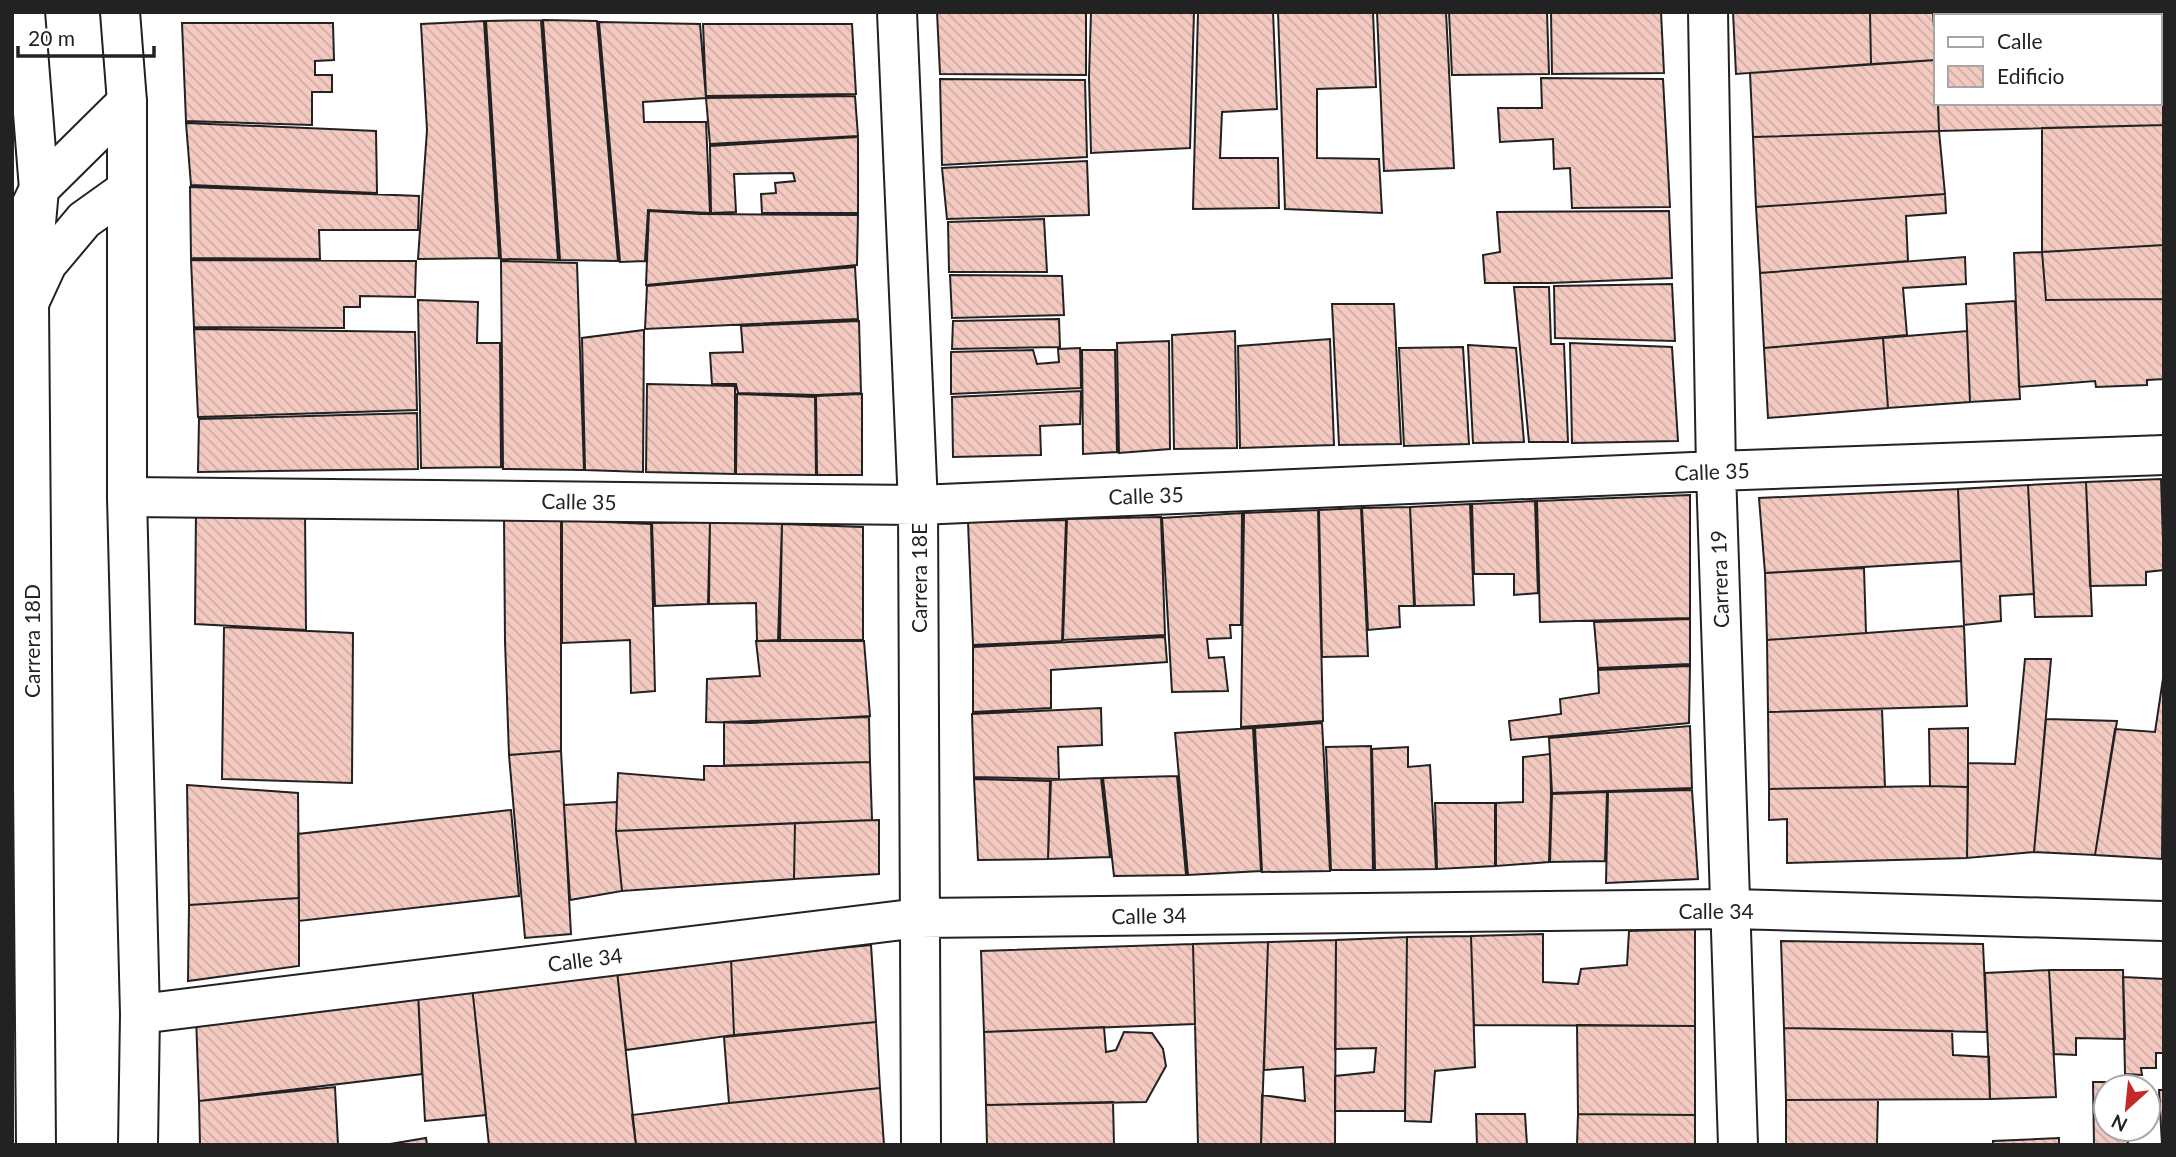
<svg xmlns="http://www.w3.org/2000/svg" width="2176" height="1157" font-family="Lato,sans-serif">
<defs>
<pattern id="building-back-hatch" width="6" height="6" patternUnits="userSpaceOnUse" patternTransform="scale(1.75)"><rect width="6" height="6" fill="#f3c9c0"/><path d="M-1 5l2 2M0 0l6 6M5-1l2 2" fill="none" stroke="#d0aca5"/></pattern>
</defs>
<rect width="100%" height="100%" fill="#fff"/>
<path fill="url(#building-back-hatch)" stroke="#222" stroke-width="2" d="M937 12H1086V75L940 74Z
M1091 12H1194L1190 148 1091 153 1089 77Z
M1198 12H1273L1277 109 1222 112 1220 158H1278L1279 208 1193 209Z
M1278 12H1373L1376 87 1317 89V158L1379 159 1382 213 1285 209Z
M1377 12H1446L1454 168 1384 171Z
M1449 12H1547L1549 74 1452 75Z
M1551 12H1661L1664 73 1552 74Z
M1733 12H1870L1871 64 1736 74Z
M1870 12H1933L1936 60 1871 64Z
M1933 12H2164V55H2160V16H1936V60Z
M541 20 558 260 501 259 486 21Z
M543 20 597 21 618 261 560 260Z
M484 21 499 258 418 259 427 130 421 24Z
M599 22 700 24 706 98 643 102 644 122H706L710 213 648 210 645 261 620 262Z
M182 23H333L334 60 315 61V75H332V92H312V125L186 121Z
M703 24H852L856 94 706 96Z
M2160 55H2164V125L1939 131 1938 103H2160Z
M1936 60 1939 131 1753 137 1750 73Z
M1541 78 1663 79 1670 207 1572 208 1570 168 1554 169 1553 139 1500 142 1498 108H1542Z
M940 79 1085 80 1087 157 942 165Z
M855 96 858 136 710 144 706 98Z
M186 123 376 131 377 193 191 185Z
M2164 125V245L2042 252V128Z
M1939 131 1945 194 1756 207 1753 137Z
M858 137V213H762L761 194 776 193 775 183 795 181 793 173 734 174 736 212 711 213 710 146Z
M1087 161 1089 215 947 219 942 168Z
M190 187 419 196 418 230H319L320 259 191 258Z
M1945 194 1946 213 1906 216 1908 261 1760 273 1756 207Z
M649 211 701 214 858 215 857 265 646 285Z
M1669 211 1672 278 1550 283H1485L1483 255 1500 252 1497 212Z
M1044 219 1047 272H949L948 222Z
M2164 245V299L2046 300 2042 252Z
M2042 252 2046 300 2164 299V379L2147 380V385L2096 387 2095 381 2019 387 2014 253Z
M1965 257 1966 284 1903 288 1907 335 1764 348 1760 273Z
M191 260 416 261 415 297 360 296V307H344V328L194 327Z
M501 261 577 263 584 470 503 469Z
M855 267 858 319 645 329 647 286Z
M950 275 1062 276 1064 315 952 318Z
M1672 284 1675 341 1555 338 1554 286Z
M1514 287H1549L1551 344H1564L1568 442H1529Z
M418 300 478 302 477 343H500L501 467 421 468Z
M2015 301 2020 399 1970 402 1966 304Z
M1332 304H1394L1401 444 1339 445Z
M1059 319 1060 347 952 349 953 321Z
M859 321 861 393 816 395 738 393 736 384H712L710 353 743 352 741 326Z
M194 329 415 332 417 410 198 417Z
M644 330 643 472 585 470 582 338Z
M1235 331 1237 448 1174 449 1172 335Z
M1967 331 1970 402 1888 408 1883 338Z
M1883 338 1888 408 1768 418 1764 348Z
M1330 339 1334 445 1240 448 1238 346Z
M1169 341 1170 449 1119 453 1117 343Z
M1570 343 1672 347 1678 441 1572 443Z
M1468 345 1516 348 1524 442 1473 443Z
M1463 347 1469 444 1404 446 1399 348Z
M1080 348 1081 388 951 394V352L1033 350 1037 364 1059 362 1058 349Z
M1082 350H1115L1117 452 1083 454Z
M647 384 735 386V474L646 472Z
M1081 391 1080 424 1040 426 1041 455 953 457 952 397Z
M737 394 815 397 816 475 736 474Z
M862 394V475H817L816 396Z
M417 413 418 469 198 472 199 419Z
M2161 479 2164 570 2146 572V585L2090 586 2086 482Z
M2086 482 2092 616 2035 617 2028 485Z
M2028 485 2034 594 2000 596 2001 621 1964 625 1958 489Z
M1958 489 1961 561 1765 573 1759 498Z
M1690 495V618L1540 622 1537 501Z
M1535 501 1538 593 1514 595V574H1474L1472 504Z
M1470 504 1474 605 1415 606 1410 507Z
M1410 507 1414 606H1399L1400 627 1368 630 1362 508Z
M196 508 305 512 306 630 195 624Z
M1361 508 1368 656 1322 657 1319 510Z
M1318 510 1323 721 1241 727 1244 513Z
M1242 513 1241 625H1230L1231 638 1207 639 1209 658 1224 657 1228 691 1172 692 1162 518Z
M504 517 561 518V751L509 755 505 641Z
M1161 517 1165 635 1063 640 1067 519Z
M562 520 651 524 655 691 631 693 630 640 562 643Z
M1066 520 1062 641 973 645 968 522Z
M710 522 782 524 778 640 757 641 756 603 709 604Z
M710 522 708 604 655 606 652 523Z
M782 524 863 527V640H780Z
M1864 568 1866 633 1767 640 1765 573Z
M1690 619V664L1598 668 1594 622Z
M1964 626 1967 706 1768 712 1767 640Z
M224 627 353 633 352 783 222 779Z
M1165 637 1167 662 1051 670V708L973 712V647Z
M756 641H864L870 716 751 723 706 722 707 679 760 676Z
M2025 659H2051L2034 852 1967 858 1968 763 2015 764Z
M1690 666 1689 723 1511 740 1509 721 1561 714 1560 699 1599 693 1598 670Z
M2164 672 2162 859 2095 855 2115 729 2155 732Z
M1101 708 1102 745 1058 747 1059 779 974 777 972 714Z
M1882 709 1885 787 1769 789 1768 712Z
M869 717 870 762 724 766V722Z
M2046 719 2117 721 2095 855 2034 852Z
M1322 723 1330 871 1262 872 1255 728Z
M1690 726 1692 788 1552 793 1549 738Z
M1253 728 1261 871 1188 875 1175 733Z
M1968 728V787L1930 786 1929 729Z
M1371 746 1373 870H1331L1326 747Z
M1408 747V767L1430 765 1436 869 1375 870 1372 749Z
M561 751 571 934 525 938 509 755Z
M1550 754 1551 794 1549 862 1496 866V803L1523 802V757Z
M870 762 872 820 616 831 618 773 704 780V766Z
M1177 776 1186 875 1114 876 1103 778Z
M1101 778 1110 857 1048 859 1051 780Z
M974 779 1050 781 1048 859 978 860Z
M187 785 298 793 299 898 189 905Z
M1930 786 1968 787 1967 858 1787 863V819L1769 820V789Z
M1692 790 1698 879 1606 883 1608 792Z
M1607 792 1605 861 1550 862 1552 794Z
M617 802 616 831 622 891 570 900 564 805Z
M1435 803H1495V866L1437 869Z
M511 810 519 896 299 921 298 834Z
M879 820V874L794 879 795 823Z
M795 823 794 879 622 891 616 831Z
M299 898V966L188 981 189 905Z
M1695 929V1026L1474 1025 1471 936 1543 934V982L1578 984 1581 969 1627 965 1629 931Z
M1471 936 1475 1067 1435 1071 1431 1122 1405 1121 1407 937Z
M1407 937 1405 1111H1335V1076L1374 1072 1376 1048 1335 1049 1336 940Z
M1336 940 1335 1145H1261L1262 1095 1305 1101 1303 1067 1264 1070 1268 942Z
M1781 941 1983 944 1987 1032 1784 1028Z
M1268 942 1261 1145H1198L1193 944Z
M1193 944 1195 1024 984 1032 981 951Z
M871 945 876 1022 734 1035 731 959Z
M731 959 734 1035 626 1050 617 971Z
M2049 970H2123L2125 1039 2076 1038V1055L2054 1054Z
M2049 970 2056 1097 1990 1099 1985 973Z
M617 971 636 1145H489L472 986Z
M2123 977 2164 979V1053H2156V1068H2141L2142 1075 2125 1074Z
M472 986 486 1115 425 1121 418 993Z
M418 993 422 1074 199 1101 196 1016Z
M876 1022 880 1088 729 1103 724 1037Z
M1577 1025 1695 1026V1115L1578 1114Z
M1104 1027 1106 1052 1116 1050 1124 1032 1152 1033 1163 1049 1166 1066 1146 1102 986 1105 984 1032Z
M1784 1028 1952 1031 1953 1055 1989 1057 1990 1099 1786 1100Z
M2093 1082H2126V1087H2106V1129H2127L2128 1145H2094Z
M335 1087 338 1145H200L199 1101Z
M880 1088 884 1145H636L632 1115 729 1103Z
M2159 1090H2164V1145H2162Z
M1786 1100H1878L1877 1145H1786Z
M1113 1102 1114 1145H987L986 1105Z
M1476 1114H1525L1527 1145H1477Z
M1578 1114 1695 1115V1145H1577Z
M426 1138 427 1145H384Z
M2059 1138V1145H1993V1141Z"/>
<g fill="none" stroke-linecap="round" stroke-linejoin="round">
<defs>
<path id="minor" d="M897 12 918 505 921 1145
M1708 12 1716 471 1738 1145
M127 497 918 505 1716 471 2164 455
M140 1014 919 918 1731 909 2164 921"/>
<path id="tertiary" d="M12 246 39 189 127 102
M29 303 47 264 84 220 126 190"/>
<path id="primary" d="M25 12 39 189 29 302 36 1145
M120 12 127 102V497L140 1014 138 1145"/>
</defs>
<use href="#minor" stroke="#222" stroke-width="42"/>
<use href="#tertiary" stroke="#222" stroke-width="42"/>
<use href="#primary" stroke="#222" stroke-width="42"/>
<use href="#minor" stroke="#fff" stroke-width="38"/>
<use href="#tertiary" stroke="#fff" stroke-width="38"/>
<use href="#primary" stroke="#fff" stroke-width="38"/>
</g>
<g text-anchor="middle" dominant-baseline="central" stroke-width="5" stroke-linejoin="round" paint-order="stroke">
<g font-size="21" fill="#222" stroke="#fff">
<text transform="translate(1712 471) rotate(-2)">Calle 35</text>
<text transform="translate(1146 495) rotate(-2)">Calle 35</text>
<text transform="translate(579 501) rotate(1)">Calle 35</text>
<text transform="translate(918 578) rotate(-90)">Carrera 18E</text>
<text transform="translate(1719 579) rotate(-92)">Carrera 19</text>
<text transform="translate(31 641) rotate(-90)">Carrera 18D</text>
<text x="1716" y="910">Calle 34</text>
<text transform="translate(1149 915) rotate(-1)">Calle 34</text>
<text transform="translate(585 959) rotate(-7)">Calle 34</text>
</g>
</g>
<rect width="2176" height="1157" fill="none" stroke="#222222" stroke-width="28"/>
<rect x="1934" y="14" width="228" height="91" fill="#ffffff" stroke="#a7a7a7" stroke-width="2"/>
<rect x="1948" y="37" width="35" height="10" fill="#ffffff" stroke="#a7a7a7" stroke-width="2"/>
<text x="1997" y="49" font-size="21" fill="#222222">Calle</text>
<rect x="1948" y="66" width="35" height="21" fill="url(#building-back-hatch)" stroke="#a7a7a7" stroke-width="2"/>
<text x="1997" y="84" font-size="21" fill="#222222">Edificio</text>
<g transform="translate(2127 1108) rotate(207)"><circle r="33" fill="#ffffff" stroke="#a7a7a7" stroke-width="2"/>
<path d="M0-5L12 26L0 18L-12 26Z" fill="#c62828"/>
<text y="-10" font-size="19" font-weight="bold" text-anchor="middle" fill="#222222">N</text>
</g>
<path d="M18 46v10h136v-10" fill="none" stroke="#222222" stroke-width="3.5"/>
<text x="28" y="46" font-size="21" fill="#222222" stroke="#ffffff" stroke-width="5" paint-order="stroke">20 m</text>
</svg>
